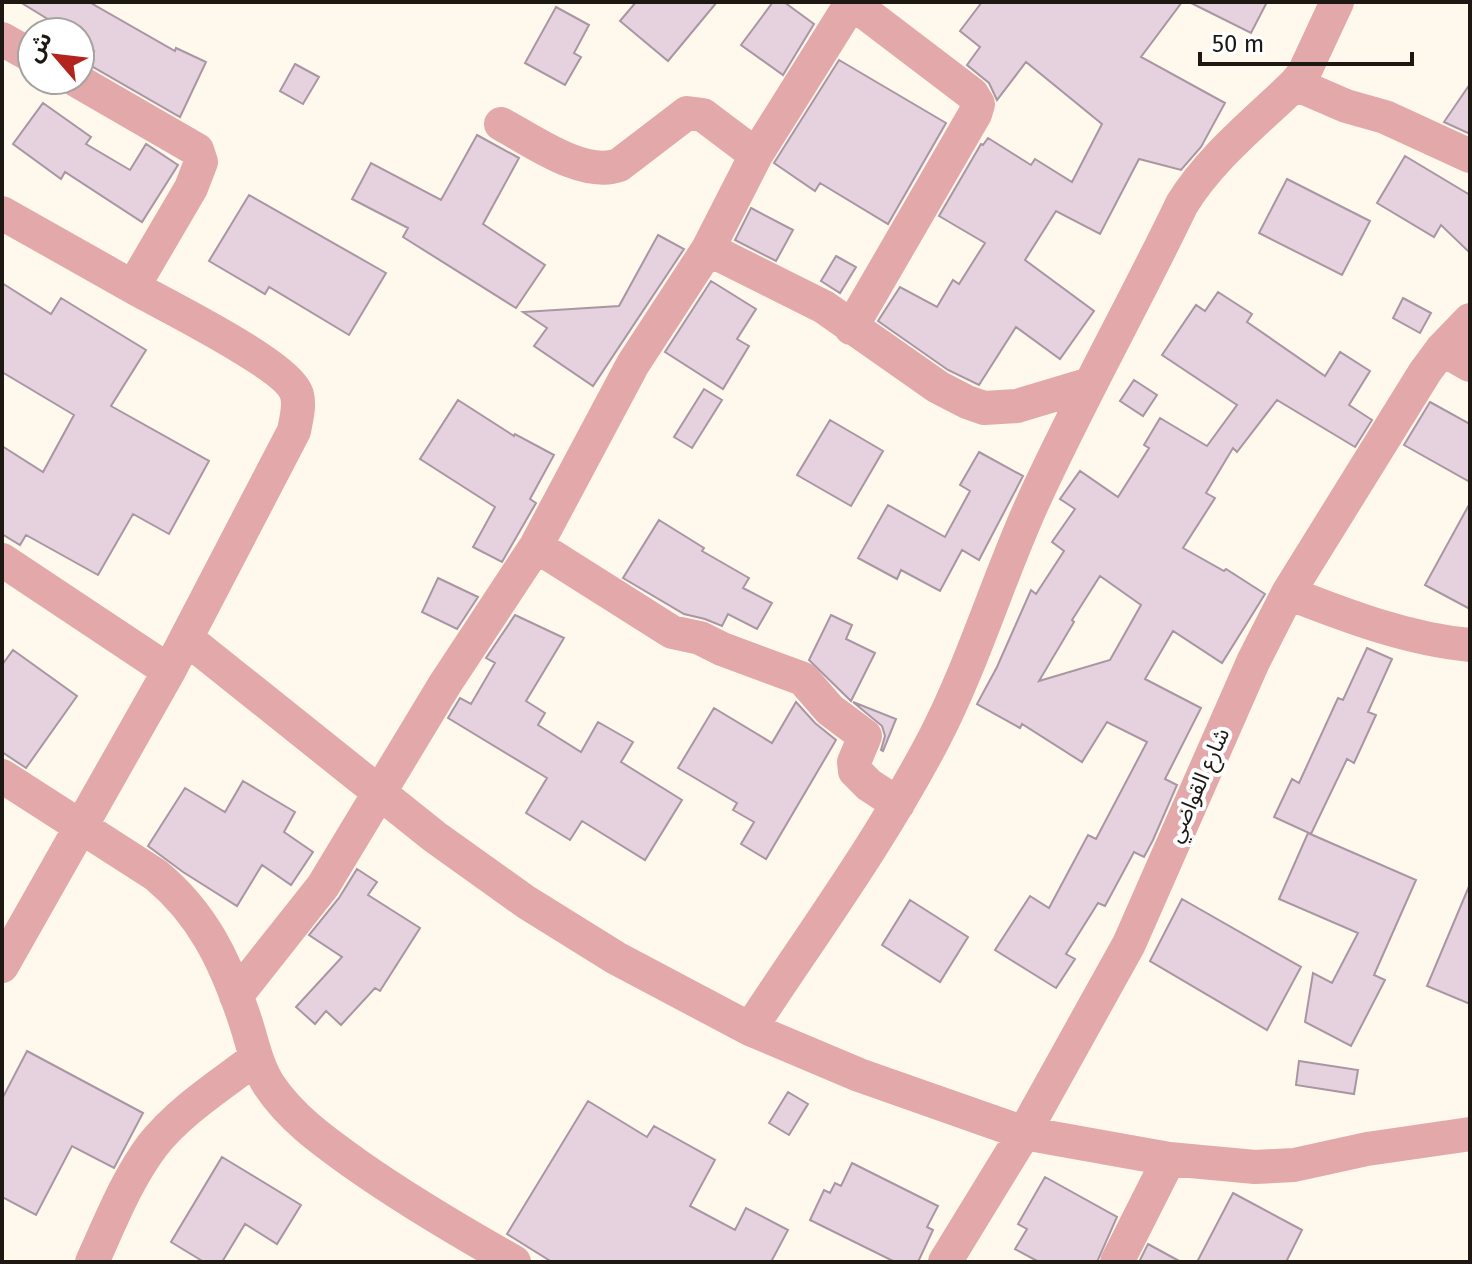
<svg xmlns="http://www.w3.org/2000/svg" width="1472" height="1264" font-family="'Fira Sans','Noto Sans Arabic',sans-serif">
<rect width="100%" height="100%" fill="#fff8ec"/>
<path fill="#e6d1df" stroke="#a996a3" stroke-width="2" fill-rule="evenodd" d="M20 2H89L175 51 176 48 206 62 180 117 88 64 94 51 80 43V32H69Z
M636 2H717L668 61 620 21Z
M773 2H784L814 24 783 75 741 45Z
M982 2H1182L1141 57 1225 103 1201 147 1181 170 1139 159 1100 234 1056 211 1025 260 1094 311 1060 359 1016 327 979 385 948 370 878 321 900 287 937 307 953 280 959 284 985 243 939 216 981 144 983 145 988 138 1031 165 1035 159 1072 182 1102 124 1026 62 997 100 989 83 967 65 980 47 960 31Z
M1189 2H1267L1251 33Z
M556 7 589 25 574 53 581 57 565 85 525 63Z
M839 60 946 123 888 224 820 183 815 191 774 163Z
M295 64 319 77 303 104 280 91Z
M1470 84V134L1444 122Z
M43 103 91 137 86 144 130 170 146 144 178 165 142 222 65 172 61 179 13 144Z
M477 135 519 158 483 224 545 265 516 308 403 237 408 228 352 199 371 163 441 200Z
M1405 156 1470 195V253L1441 225 1434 237 1377 203Z
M1287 179 1370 221 1342 275 1259 233Z
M249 195 386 273 349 335 269 287 265 294 209 261Z
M751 208 793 230 776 261 735 240Z
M658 235 684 249 593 386 534 346 547 328 523 312 619 306Z
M836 256 856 267 840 293 821 281Z
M711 281 756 309 737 339 749 346 723 389 665 352Z
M2 283 51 314 61 298 146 350 111 406 209 461 169 534 133 514 98 575 26 535 20 545 2 534V446L43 472 74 415 2 372Z
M1218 292 1252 314 1247 322 1325 376 1340 352 1370 371 1349 405 1372 420 1355 447 1277 400 1237 452 1233 448 1206 493 1215 498 1183 548 1224 571 1226 569 1265 594 1222 663 1173 631 1145 679 1201 708 1165 779 1177 785 1153 840 1144 857 1134 852 1105 906 1098 903 1066 954 1075 959 1056 988 995 950 1030 896 1049 908 1088 835 1096 839 1147 742 1107 722 1082 762 1022 724 1020 728 977 704 997 667 1031 590 1036 594 1064 551 1052 542 1075 509 1060 499 1080 471 1118 497 1149 448 1144 445 1160 418 1207 446 1237 405 1162 355 1196 305 1205 311ZM1100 576 1141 605 1110 660 1039 681 1074 622 1072 620Z
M1403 298 1431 313 1420 333 1393 318Z
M1134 380 1157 395 1143 416 1120 401Z
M704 389 722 400 692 448 674 437Z
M458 400 514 436 515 434 554 455 530 499 536 503 502 562 473 547 495 507 420 459Z
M1430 402 1470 424V482L1404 445Z
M830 420 883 451 851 506 797 475Z
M979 452 1023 476 979 560 962 550 940 591 901 570 897 579 858 558 888 505 945 537 970 491 960 485Z
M1470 503V609L1425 585Z
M659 520 704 548 702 551 749 578 743 588 772 603 757 629 728 614 722 626 705 619 684 614 623 578Z
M438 578 478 597 457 629 422 612Z
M515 615 564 638 526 701 545 713 538 725 581 752 598 722 633 742 621 762 682 800 645 860 582 821 570 840 526 813 547 778 448 718 460 698 471 704 495 663 486 658Z
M831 615 852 625 846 639 875 653 851 701 809 660Z
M1367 648 1392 659 1368 712 1376 715 1354 763 1347 759 1311 834 1274 817 1292 779 1299 783 1338 698 1343 700Z
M13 650 77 696 26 768 2 752V665Z
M796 702 815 723 836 740 766 859 741 844 754 822 733 810 737 803 678 768 714 708 772 743Z
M853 702 896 719 883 751 881 750 885 736 882 726Z
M243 781 295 812 284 832 313 852 291 885 262 865 237 906 183 872 148 846 185 788 225 812Z
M1308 833 1416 880 1374 975 1385 980 1351 1046 1305 1022 1313 973 1332 983 1358 933 1279 899Z
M357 869 377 882 368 895 420 928 380 991 375 988 341 1025 326 1011 315 1024 296 1007 342 957 309 935 339 898Z
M1470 884V1004L1427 986Z
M1182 899 1301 967 1267 1030 1150 961Z
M910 900 968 937 940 982 882 945Z
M27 1051 143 1113 114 1168 72 1146 36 1215 2 1197V1099Z
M1299 1061 1358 1070 1354 1094 1296 1085Z
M788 1092 808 1104 789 1135 769 1123Z
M588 1101 647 1137 654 1126 715 1160 690 1206 735 1230 746 1208 788 1230 771 1262H552L507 1234Z
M222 1157 301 1205 277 1244 245 1224 222 1262H204L171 1242Z
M852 1163 938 1206 927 1227 933 1230 918 1262H895L810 1220 824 1190 830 1193 835 1183 841 1186Z
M1045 1177 1117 1217 1097 1262H1039L1015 1249 1027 1229 1018 1224Z
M1233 1193 1302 1230 1286 1262H1197Z
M1148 1244 1181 1262H1139Z"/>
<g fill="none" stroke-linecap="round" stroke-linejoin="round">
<path stroke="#e3a8a9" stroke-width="34" d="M2 39 32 56
M1295 84 1346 106 1385 117 1470 156
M501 124C533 141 583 178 619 165L687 113 703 115 756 155
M2 213 133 287 191 188 201 162 197 150 76 80
M708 249 824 307 938 387 967 402 984 408 1017 406 1090 384
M851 328 975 114 978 104 972 94 851 2
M1442 349 1470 365
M536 546 672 632 700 638 722 649 803 679 830 710 865 736 854 762 855 771 869 785 898 804
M2 560 169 671
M1288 593C1347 616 1407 639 1470 645
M186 638 435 837 526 902 616 958 750 1029 859 1075 1024 1133 1169 1159 1255 1167 1294 1165 1367 1149 1470 1134
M2 776 156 875C203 914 225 961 244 1017 252 1040 256 1065 269 1085 291 1118 322 1140 354 1163 405 1199 459 1231 514 1262
M2 966 169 671 294 431C296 420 300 406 297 395 290 366 163 304 133 287
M236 996 323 886 445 684 536 546 633 364 708 249 756 155 852 2
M750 1029C813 933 882 839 935 737 974 661 998 579 1033 502 1079 401 1134 304 1182 204 1211 157 1256 122 1295 84L1304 73 1337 2
M92 1262C110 1223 126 1181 152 1146 179 1111 221 1085 256 1058
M945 1262 1024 1133 1129 944 1253 662 1288 593 1425 372 1442 349 1470 320
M1117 1262 1169 1159"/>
</g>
<g text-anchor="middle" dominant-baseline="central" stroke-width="8" stroke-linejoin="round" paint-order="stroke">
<g font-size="22" fill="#1d1912" stroke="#fff">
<text transform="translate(1198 785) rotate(-66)">شارع القواضي</text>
</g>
</g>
<rect width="1472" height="1264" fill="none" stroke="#1d1912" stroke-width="8"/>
<g transform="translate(56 56) rotate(298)"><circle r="38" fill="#ffffff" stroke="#a5a3a0" stroke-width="2"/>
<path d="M0-6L14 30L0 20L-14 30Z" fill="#b4241f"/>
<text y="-12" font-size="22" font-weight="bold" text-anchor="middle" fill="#1d1912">ش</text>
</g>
<path d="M1200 52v12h212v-12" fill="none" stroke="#1d1912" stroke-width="4"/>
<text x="1212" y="52" font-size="24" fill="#1d1912" stroke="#ffffff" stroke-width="6" paint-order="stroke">50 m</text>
</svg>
